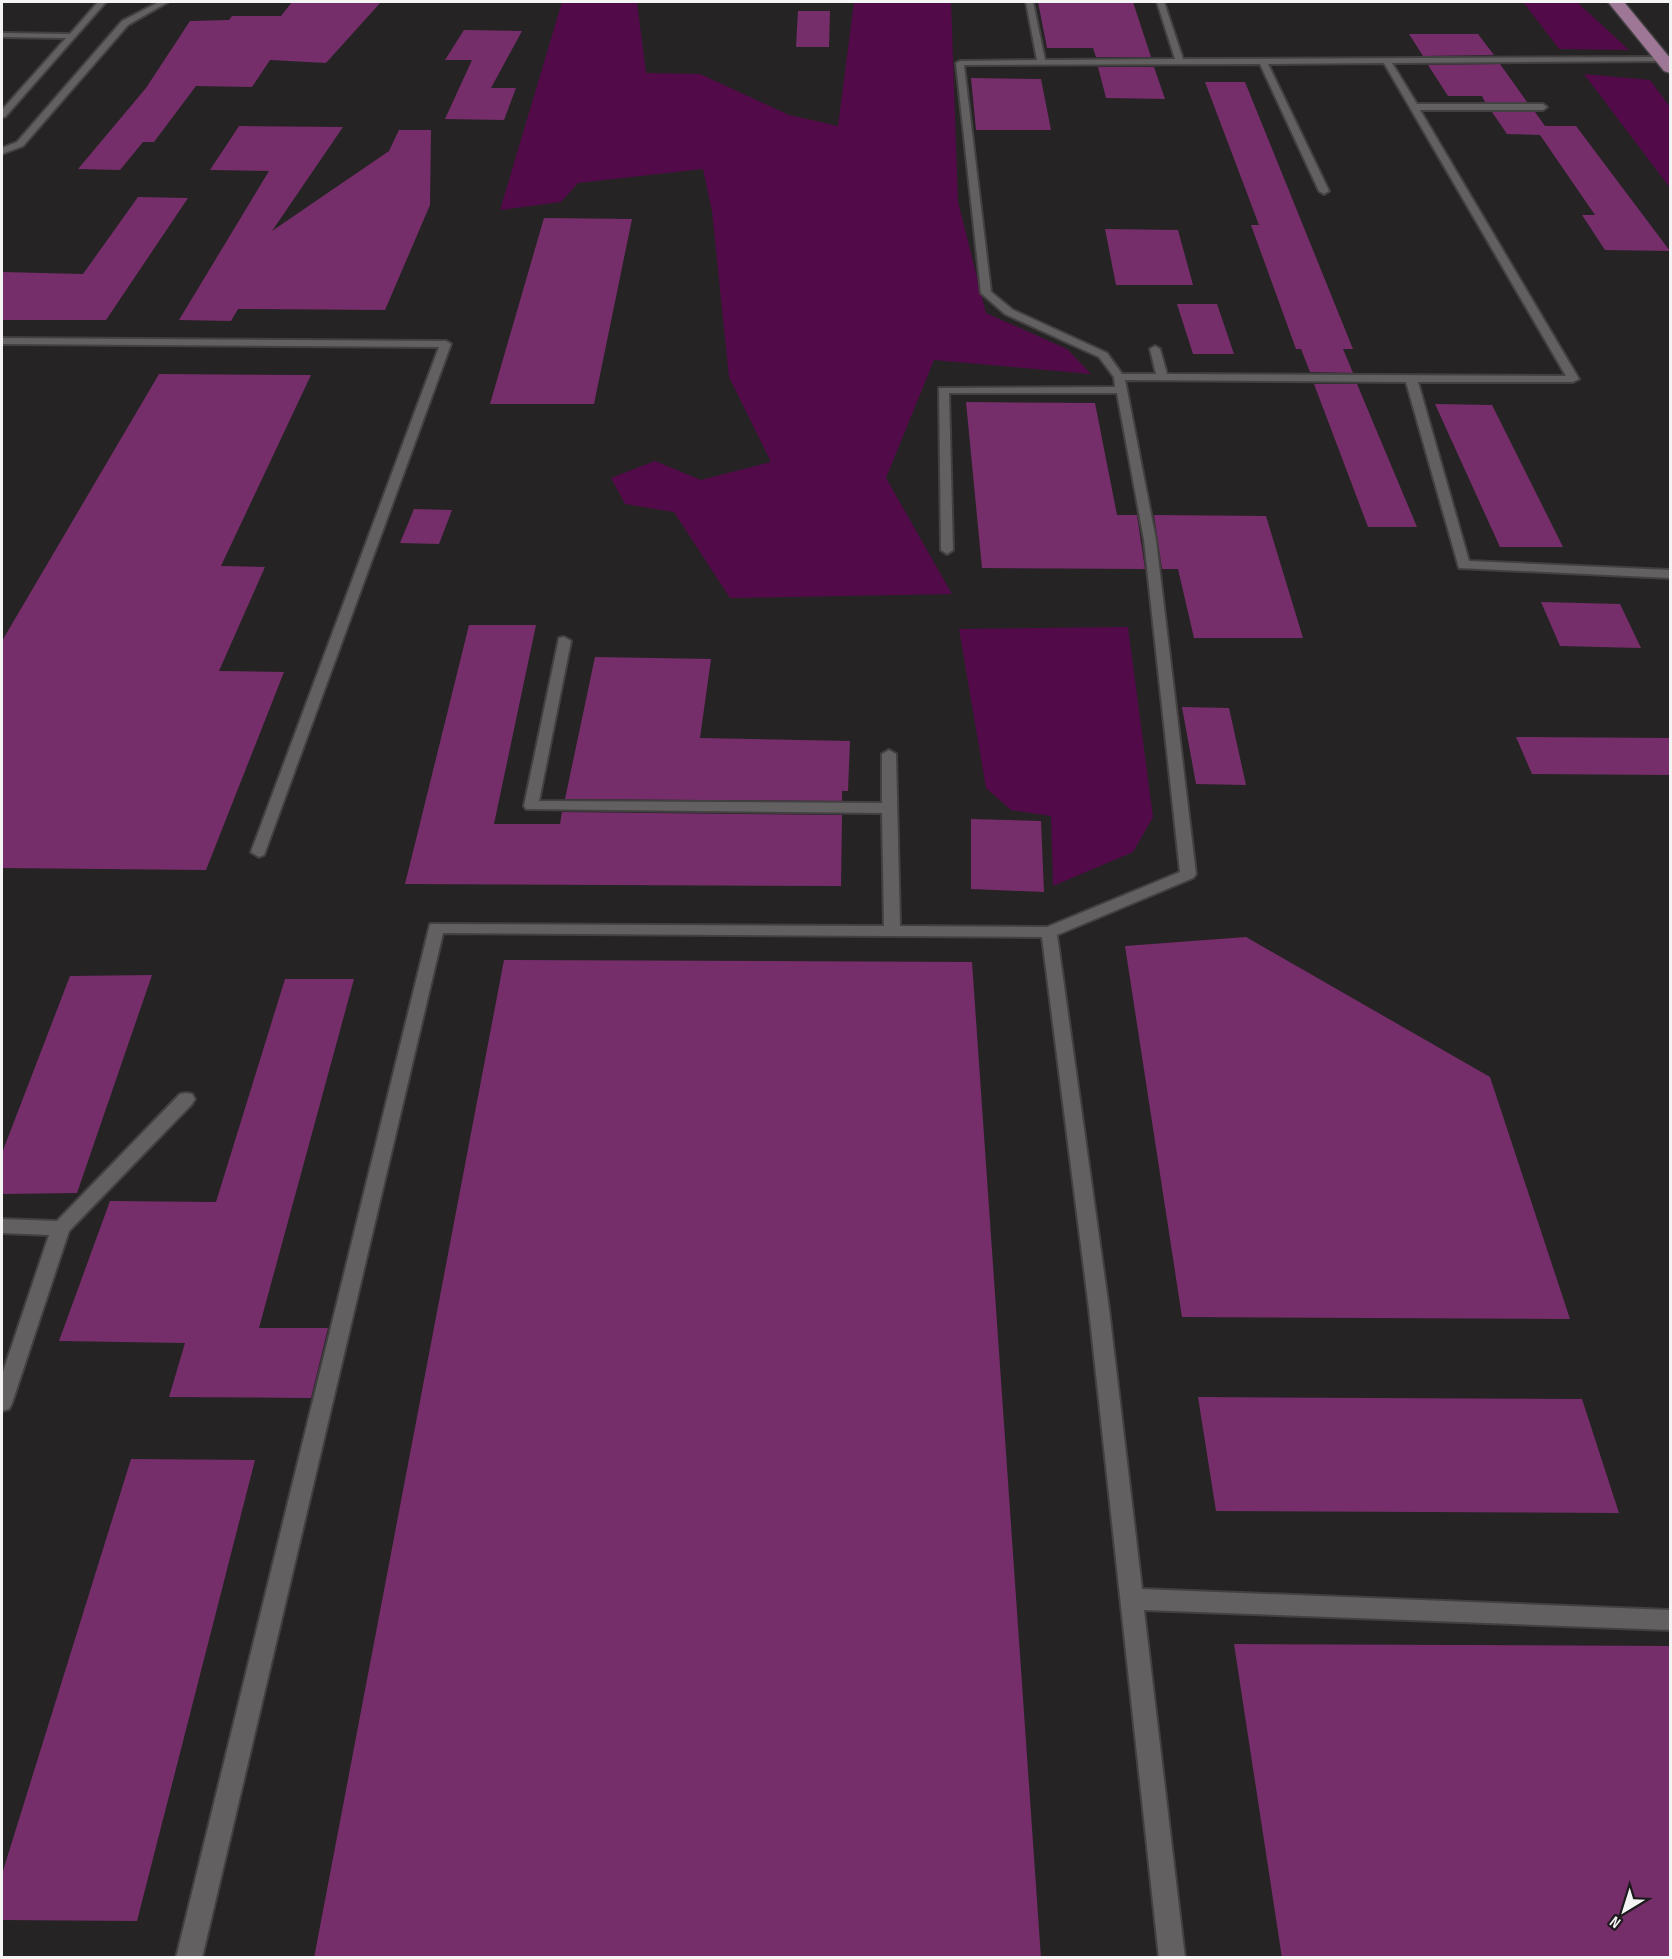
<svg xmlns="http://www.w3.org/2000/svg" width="1672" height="1959" font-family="'Sofia Sans Condensed',sans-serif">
<rect width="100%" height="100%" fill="#262325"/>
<path fill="#520b48" d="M562 2H637L646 73 700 74 789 115 838 126 854 2H951L958 202 986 313 1067 349 1091 374 934 360 886 478 952 594 730 598 674 512 625 504 611 478 655 461 701 480 771 462 729 377 712 211 703 169 578 183 561 202 500 210Z
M1523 2H1577L1629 50 1559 49Z
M1584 74 1650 80 1670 107V188Z
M1128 627 1153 817 1133 852 1053 886 1051 816 1011 810 986 788 959 629Z"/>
<path fill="#752e69" d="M292 2H381L326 63 270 60 252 87 196 86 154 142H143L120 170 78 169 146 88 190 21 229 20 232 16H281Z
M1038 2H1133L1151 57H1096L1093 48H1047Z
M798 11H830L829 47H796Z
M464 30 522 31 491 88H516L504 120 445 119 472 60H445Z
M1409 34H1478L1494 55 1423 56Z
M1500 64 1527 102H1485L1482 96H1448L1428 65Z
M1098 67H1154L1165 99 1106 98Z
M971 78 1041 79 1051 130H976Z
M1205 82H1245L1353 349H1343L1353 373 1310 372 1301 349H1296L1251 225H1259Z
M1492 112H1535L1545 126H1576L1670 251 1605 250 1582 215H1595L1540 135 1507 134Z
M239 126 343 127 272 231 389 151 399 130H431L430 205 385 310 238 309 231 321 179 320 269 171 210 170Z
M138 197 188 198 106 320H2V272L83 274Z
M544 218 632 219 594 404H490Z
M1105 229 1178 230 1193 285H1116Z
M1177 304H1217L1234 354H1193Z
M159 374 311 375 221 566 265 567 219 671 284 672 206 870 2 868V641Z
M1314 384H1357L1417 527H1368Z
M966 402 1095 403 1117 515H1137L1145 569 982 568Z
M1435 404 1492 405 1563 547H1500Z
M414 509 452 510 439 544 400 543Z
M1154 515 1266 516 1303 638H1194L1178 569H1162Z
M1541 602 1620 604 1641 648 1560 646Z
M469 625H536L494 824H560L562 812 842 815 841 886 405 884Z
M595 657 711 659 700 738 850 741 848 791H842V801L565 799Z
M1182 707 1229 708 1246 785 1196 784Z
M1516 737 1671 738V775L1532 774Z
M971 819 1041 821 1044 892 971 889Z
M1246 937 1490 1077 1570 1319 1182 1317 1125 946Z
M504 960 972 962 1041 1958H314Z
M152 975 77 1193 2 1194V1153L70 976Z
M285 979H354L259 1328H328L311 1398 169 1397 185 1343 59 1341 110 1201 216 1202Z
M1198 1397 1582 1399 1619 1513 1216 1511Z
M131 1459 255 1460 137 1921 2 1920V1874Z
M1234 1644 1671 1646V1958H1282Z"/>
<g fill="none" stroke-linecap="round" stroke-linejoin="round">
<defs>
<path id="lane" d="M98 2H106L5 117H2V110L66 38 2 37V33L70 34Z
M159 2H168L128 25 23 146 2 154V148L17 142 122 21Z
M1026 2H1033L1045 60 1175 59 1157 2H1164L1183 59 1670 57V61L1392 63 1417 104H1543L1547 107 1543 110H1420L1579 379 1573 382H1418L1469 561 1670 570V578L1459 568 1406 382 1125 380 1156 540 1196 874 1193 878 1057 935 1109 1309 1142 1589 1670 1610V1630L1144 1610 1185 1958H1159L1089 1309 1042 937 443 933 202 1958H176L430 924 884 926 882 813 526 809 524 806 559 638 564 637 571 641 539 801 882 803V754L889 750 896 754 900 926 1047 927 1180 872 1144 540 1117 393H949L953 550 947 554 941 550 939 388 1115 387 1114 377 1099 357 1005 314 981 293 956 63 960 61 1037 60ZM1384 63 1566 376 1167 374 1160 349 1155 346 1150 349 1156 374H1122L1107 353 1013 310 991 292 964 65 1260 64 1319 191 1324 194 1329 191 1268 64Z
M2 338 446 341 451 344 264 855 259 857 251 852 439 347 2 344Z
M186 1093 192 1094 195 1099 192 1104 69 1231 12 1403 9 1409 2 1411V1375L49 1235 2 1233V1219L57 1221 180 1094Z"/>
<path id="primary" d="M1608 2H1624L1670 58V73L1664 71Z"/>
</defs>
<use href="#lane" stroke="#424041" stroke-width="4"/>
<use href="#primary" stroke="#424041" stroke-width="3"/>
<use href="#lane" fill="#626061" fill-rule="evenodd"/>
<use href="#primary" fill="#9d7795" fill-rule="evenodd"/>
</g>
<rect width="1672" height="1959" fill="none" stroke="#f5f4f5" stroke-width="6"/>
<g transform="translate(1624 1911) rotate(218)" stroke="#1c1a1c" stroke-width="4.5" paint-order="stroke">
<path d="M0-4.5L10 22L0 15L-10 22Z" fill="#f5f4f5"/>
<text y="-9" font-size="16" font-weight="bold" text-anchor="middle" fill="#f5f4f5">N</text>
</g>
</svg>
